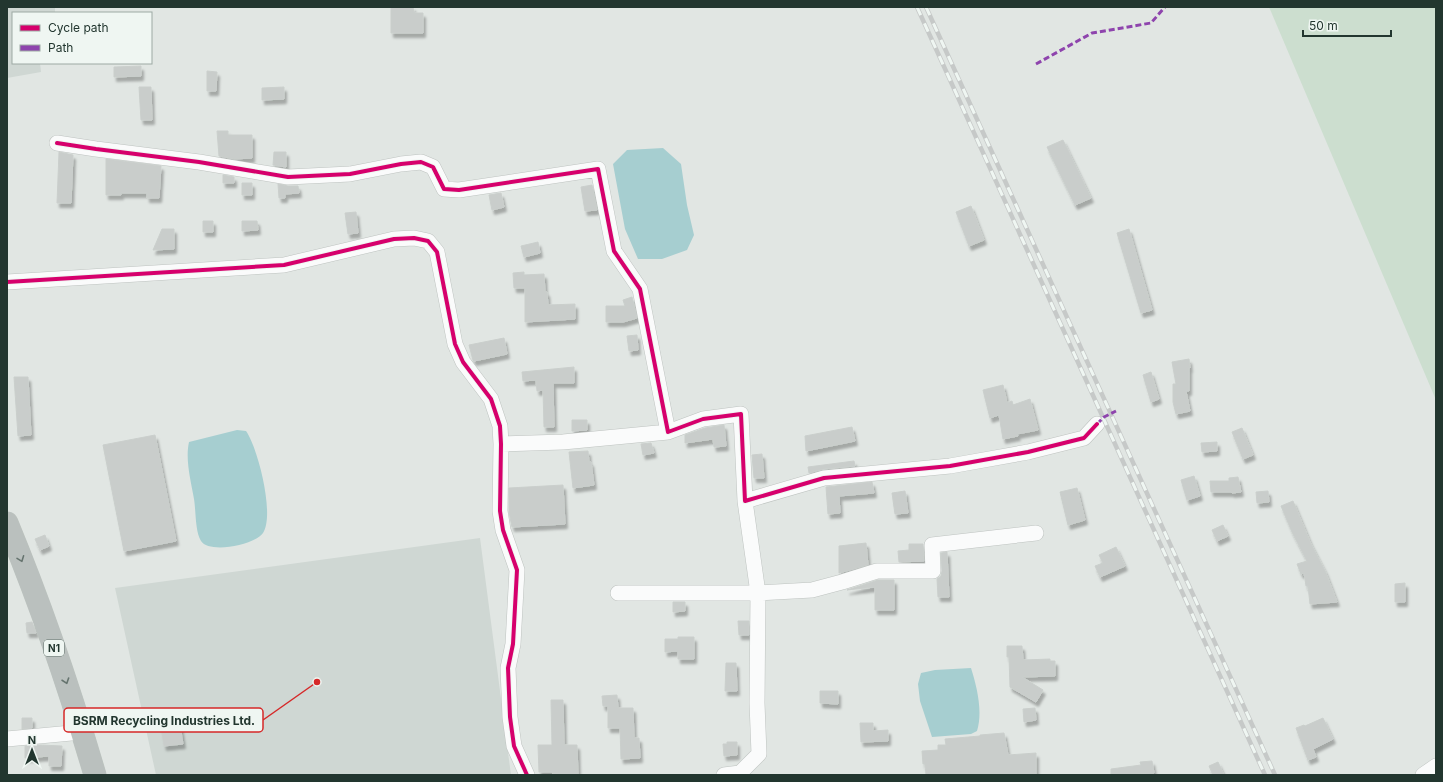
<svg xmlns="http://www.w3.org/2000/svg" width="1443" height="782" font-family="Inter,sans-serif">
<defs>
<filter id="shadow"><feDropShadow dx="2.5" dy="4.5" stdDeviation="1" flood-color="#0004"/></filter>
</defs>
<rect width="100%" height="100%" fill="#e1e6e3"/>
<path fill="#cfd7d3" d="M7 7H55V13H13V63H40L41 72 7 78Z
M480 538 511 775H156L115 588Z"/>
<path fill="#ccdecf" d="M1269 7H1436V400Z"/>
<path fill="#a6ced0" d="M663 148 681 164 687 205 694 235 687 250 662 259H638L625 229 613 164 627 150Z
M237 430 246 431C258 448 275 515 263 533 255 545 209 554 201 541 195 531 196 511 194 499 191 481 185 460 189 442Z
M971 668C977 687 983 712 977 731L971 734 932 737 920 701 918 684 921 673 935 670Z"/>
<path fill="#c9cdcb" stroke="#cacfcc" filter="url(#shadow)" d="M391 7H413L414 13H423V33H391Z
M141 66V76L114 77V67Z
M207 71 217 72 216 91H207Z
M139 87H151L152 120H141Z
M284 87V99L262 100V88Z
M217 131H228V135H252V158L234 159 219 156Z
M1063 140 1091 198 1075 205 1047 147Z
M59 152 73 155 71 203H57Z
M274 152H286V167L273 165Z
M106 159 161 166 159 198H147V193H121V195H106Z
M223 175 234 177V183H223Z
M242 183H252V195H242Z
M278 184 288 186H298L299 193 285 194V198H279Z
M592 185 597 210 585 211 581 187Z
M501 193 504 207 492 210 489 195Z
M971 206 984 240 969 246 956 212Z
M356 212 358 233 348 234 345 213Z
M203 221H213V232H203Z
M242 221H257L258 230 242 231Z
M162 229H174V249L153 250Z
M1129 229 1152 310 1141 313 1117 233Z
M538 242 540 253 524 257 521 246Z
M524 272V275L544 274 545 292H547L548 305 575 304V319L525 322V288H514L513 273Z
M632 297 637 318 623 322H606V306H625L623 300Z
M637 335 638 350 629 351 627 336Z
M504 338 507 354 474 361 473 360 469 345Z
M1189 359 1190 368H1189V391H1186L1190 411 1176 414 1173 402V384H1176L1172 362Z
M574 367V383H553L554 427H544L543 390 537 391 536 380 523 381 522 372Z
M1151 372 1159 399 1151 402 1143 375Z
M14 377H28L31 435 18 436Z
M1003 385 1007 403 1012 401 1013 405 1030 399 1038 430 1017 434 1018 436 1003 439 999 415 990 418 983 390Z
M572 420H587V430L572 431Z
M724 425 726 446 714 447 713 439 685 443V435L705 428Z
M852 427 855 441 806 451 805 436Z
M1242 428 1253 455 1243 459 1232 432Z
M155 435 176 541 124 551 103 445Z
M1217 442V451L1202 452 1201 443Z
M651 443 654 453 643 455 641 444Z
M588 451 589 462H591L594 485 573 488 569 452Z
M762 454 764 478H754L752 455Z
M854 461 855 466 823 469 809 473 808 467Z
M1194 476 1200 496 1187 500 1181 480Z
M1238 477 1241 492 1232 493 1231 492H1211L1210 481H1229V478Z
M872 482 874 493 839 496 840 513 828 514 826 487Z
M563 485 565 524 512 527 509 512V488Z
M1077 488 1085 520 1068 525 1060 492Z
M905 491 908 513 895 514 892 493Z
M1268 491 1269 502 1257 503 1256 492Z
M1293 501 1310 542 1325 571 1337 602 1310 604 1308 586H1306L1304 573 1301 574 1297 564 1307 561 1292 532 1281 506Z
M1223 525 1228 536 1217 541 1212 530Z
M45 535 49 546 40 550 35 539Z
M866 543 868 565 839 573V546Z
M909 544H923L924 561 899 562 898 551 909 550Z
M1116 547 1125 566 1100 577 1095 566 1103 563 1099 555Z
M947 552 949 597H938L937 579 941 576 942 571 941 553Z
M878 580H894V610H875V587L847 590Z
M1405 583V602H1395V584Z
M673 602H685V611L673 612Z
M738 621H749V635H739Z
M32 622 36 633H27L26 623Z
M678 637H694V659H678V651L665 652V639H678Z
M1007 646H1022L1023 660 1050 659V661H1055V676L1022 677 1043 690 1036 702 1010 687 1009 657H1007Z
M726 663H736L737 691H725Z
M820 691H838V704L820 703Z
M617 695 618 708H633L634 738H639L640 758 621 759 620 728H608V706H603L602 696Z
M551 700H563L564 745H577L578 775H553L552 772H539L538 745H552Z
M1035 708 1036 720 1024 722 1023 709Z
M178 712 183 744 164 746 159 715Z
M22 718H32V728L22 729Z
M1323 718 1333 739 1313 749 1316 757 1308 760 1296 728 1304 725 1305 726Z
M860 723H873V731L888 730V741L861 742Z
M1004 733 1008 755 1036 753V775H926L925 764H923L922 751 938 750V745H946L945 739 980 736V735Z
M727 742H737V755L724 756 723 744H727Z
M40 745 62 746 61 766H49V756L25 758V746Z
M1152 761 1154 773 1111 775V769L1141 765 1140 762Z
M1218 762 1224 775H1213L1209 766Z"/>
<g fill="none" stroke-linecap="round" stroke-linejoin="round">
<defs>
<path id="minor" d="M57 143 96 149 199 162 288 177 350 174 401 164 421 162 433 167 444 189 459 190 598 169 614 251 640 289 668 432 703 419 741 414 745 501 824 478 950 466 1028 452 1084 438 1097 424
M7 282 284 265 394 239 414 238 428 241 437 252 455 344 463 362 491 399 500 426 501 444 500 511 503 530 517 570 513 644 508 668 510 717 514 746 527 775
M501 444 563 442 668 432
M745 501 758 593 812 590 842 582 877 571H933L932 545 1036 533
M618 593H758L757 703 759 754 740 773 724 775
M7 739 82 732
M1423 775 1436 766"/>
<path id="highway" d="M7 523C41 605 70 690 95 775"/>
</defs>
<use href="#minor" stroke="#bec3c0" stroke-width="16"/>
<use href="#highway" stroke="#bcc3bf" stroke-width="23"/>
<use href="#minor" stroke="#fafbfb" stroke-width="15"/>
<use href="#highway" stroke="#bac0be" stroke-width="22"/>
<defs>
<path id="rail" d="M917 7 1265 775
M926 7 1275 775"/>
</defs>
<use href="#rail" stroke="#c6c9c8" stroke-width="4.5"/>
<use href="#rail" stroke="#eff6f2" stroke-width="3" stroke-dasharray="9" stroke-linecap="butt"/>
<path stroke="#8e44ad" stroke-width="3" stroke-dasharray="6 3" stroke-linecap="butt" d="M1036 64 1092 33 1151 23 1165 7
M1097 424 1104 417 1116 411"/>
<defs>
<path id="cycleway" d="M57 143 96 149 199 162 288 177 350 174 401 164 421 162 433 167 444 189 459 190 598 169 614 251 640 289 668 432 703 419 741 414 745 501 824 478 950 466 1028 452 1084 438 1097 424
M7 282 284 265 394 239 414 238 428 241 437 252 455 344 463 362 491 399 500 426 501 444 500 511 503 530 517 570 513 644 508 668 510 717 514 746 527 775"/>
</defs>
<use href="#cycleway" stroke="#eff6f2" stroke-width="6"/>
<use href="#cycleway" stroke="#d6006c" stroke-width="4"/>
</g>
<defs><path id="oneway-chevron" d="M-2-3.5L2.5 0L-2 3.5" fill="none" stroke-width="1.6" stroke-linecap="round" stroke-linejoin="round"/></defs>
<g stroke="#66746f">
<use href="#oneway-chevron" transform="translate(21 559) rotate(69)"/>
<use href="#oneway-chevron" transform="translate(66 681) rotate(71)"/>
</g>
<g text-anchor="middle" dominant-baseline="central" stroke-width="4" stroke-linejoin="round" paint-order="stroke">
<rect fill="#eff6f2" stroke="#60706a" stroke-width="1" x="44" y="640" width="20" height="16" rx="3"/>
<g font-size="10" font-weight="bold" fill="#22362f">
<text x="54" y="648">N1</text>
</g>
</g>
<path fill="none" stroke="#d62828" stroke-width="1.5" d="M317 682L263 720"/>
<circle fill="#d62828" stroke="#eff6f2" stroke-width="1.5" cx="317" cy="682" r="4"/>
<rect fill="#eff6f2" stroke="#d62828" stroke-width="1.5" x="64" y="708" width="199" height="24" rx="4"/>
<g font-size="12" text-anchor="middle" font-weight="bold" fill="#22362f">
<text x="164" y="725">BSRM Recycling Industries Ltd.</text>
</g>
<rect width="1443" height="782" fill="none" stroke="#22362f" stroke-width="16"/>
<rect x="12" y="12" width="140" height="52" fill="#eff6f2" stroke="#9da9a4"/>
<rect x="20" y="25" width="20" height="6" fill="#d6006c" stroke="#9da9a4"/>
<text x="48" y="32" font-size="12" fill="#22362f">Cycle path</text>
<rect x="20" y="45" width="20" height="6" fill="#8e44ad" stroke="#9da9a4"/>
<text x="48" y="52" font-size="12" fill="#22362f">Path</text>
<g transform="translate(32 750)" stroke="#eff6f2" stroke-width="3" paint-order="stroke">
<path d="M0-3L7 15L0 10L-7 15Z" fill="#22362f"/>
<text y="-6" font-size="11" font-weight="bold" text-anchor="middle" fill="#22362f">N</text>
</g>
<path d="M1303 30v6h88v-6" fill="none" stroke="#22362f" stroke-width="2"/>
<text x="1309" y="30" font-size="12" fill="#22362f" stroke="#eff6f2" stroke-width="3" paint-order="stroke">50 m</text>
</svg>
